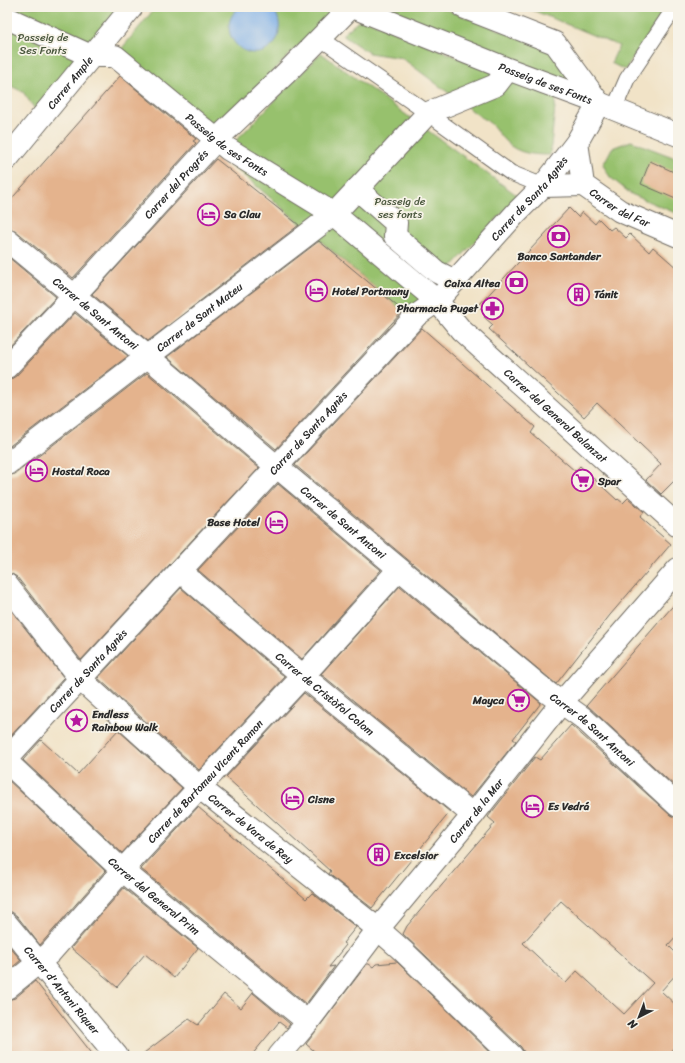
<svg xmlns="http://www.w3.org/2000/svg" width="685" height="1063" font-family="Sriracha,sans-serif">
<rect width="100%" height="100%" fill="#f7f3e8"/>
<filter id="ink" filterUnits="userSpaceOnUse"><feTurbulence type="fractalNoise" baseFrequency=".025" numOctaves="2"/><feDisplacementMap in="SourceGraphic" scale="8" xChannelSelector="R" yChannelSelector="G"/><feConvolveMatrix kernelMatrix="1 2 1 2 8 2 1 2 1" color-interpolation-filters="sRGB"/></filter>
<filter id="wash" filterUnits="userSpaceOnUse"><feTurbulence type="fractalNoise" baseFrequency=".012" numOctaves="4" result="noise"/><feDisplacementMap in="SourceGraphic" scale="16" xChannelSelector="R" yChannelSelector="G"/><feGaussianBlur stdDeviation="0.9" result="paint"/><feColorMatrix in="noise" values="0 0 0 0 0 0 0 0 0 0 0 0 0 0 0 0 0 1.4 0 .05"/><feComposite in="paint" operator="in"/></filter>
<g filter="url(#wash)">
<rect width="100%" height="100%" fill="#f1e3c7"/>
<path fill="#97c16d" stroke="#61764c" d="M7 7H121L35 109 23 92 7 84Z
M156 7H316L331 14 214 129 118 53Z
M386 7H439L549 49 572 85Z
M525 7H666L625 70 611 63 619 46Z
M362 18 556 98 550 155C534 155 518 154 506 142 496 132 496 125 482 118L402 58 369 53 342 35Z
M321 53 518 196 412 309 404 312C343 261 283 208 221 156Z
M631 141 678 159V214L631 194 610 177 603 165 612 148Z"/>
<path fill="#7bade7" stroke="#536c89" d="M240 7C248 7 259 5 267 7 282 10 282 35 274 44 248 72 210 29 240 7Z"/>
<g id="blocks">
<path fill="#e4b38d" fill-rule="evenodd" d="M120 76 196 139 193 141 196 143 73 278 15 230 7 228V204Z
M216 159 299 225 148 341 92 294Z
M650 161 678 174V200L641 184Z
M569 208 578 217 582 212 595 224 599 219 610 230 614 227 626 238 630 234 649 252 653 247 678 269V480L677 478 661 494 646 480 661 464 597 403 584 417 489 329 493 325 484 317 487 314 478 306Z
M319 241 403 311 276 449 167 357Z
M7 256 56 297 7 349Z
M75 313 128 356 7 448V379H11L16 376Z
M422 328 535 427 531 433 575 471 580 466 617 500 618 499 623 503 628 498 644 512 640 517 671 544 610 615 556 684 295 465Z
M147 373 259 468 81 660 17 577 12 574 7 573V476L15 474Z
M278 484 381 570 302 659 198 570Z
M400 586 541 703 513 739 516 741 471 797 321 674Z
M181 588 285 677 199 770 98 678Z
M678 600V789L587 705Z
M7 605 64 678 7 740Z
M304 693 450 812 372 908 328 874 330 871 226 777Z
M571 725 670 815 678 818V934L668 945 678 955V972L661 991 678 1007V1044L667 1056H524V1052L521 1047 403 934 407 926 495 823 488 817 535 757 540 760ZM561 901 653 983 624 1014 577 971 566 983 523 943Z
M118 730 182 788 122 853 23 760 41 740 78 774Z
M7 779 105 871 40 945 17 916 12 912H7Z
M198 807 306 899 312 893 356 927 343 943 346 945 328 967 334 966 306 1004 141 869Z
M124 888 198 948 174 978 145 954 117 987 71 948Z
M7 944 21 960 7 972Z
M397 962 494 1056H320L306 1044 367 964H369L373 967 376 964Z
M35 981 83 1042 94 1056H7V1000L15 998Z
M253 993 290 1024 287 1028 279 1022 251 1056H140L189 1019 198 1025 224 994 241 1008Z"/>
</g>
</g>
<g filter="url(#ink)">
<use href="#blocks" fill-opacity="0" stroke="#706b62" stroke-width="1"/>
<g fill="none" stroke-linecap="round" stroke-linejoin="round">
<defs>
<path id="lane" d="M320 38 415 104 511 173 543 186
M614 109 627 79 675 7"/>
<g id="street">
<path id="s1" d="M7 18 91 56H115L228 149 334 214 437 301 461 330 678 526"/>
<path id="s2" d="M577 142 583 185 620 211 678 236"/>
<path id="s3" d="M7 159 132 7"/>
<path d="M543 186 583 185"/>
<path d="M357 189 396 223 395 236 437 272 455 281"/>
<path id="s4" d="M7 240 147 356 276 466 548 693 583 718 678 806"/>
<path id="s5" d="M7 367 74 296 216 140 285 74 351 7"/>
<path id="s6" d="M7 464 334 214 428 113 496 85 503 76"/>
<path id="s7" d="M180 571 290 665 473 815"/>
<path id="s8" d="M7 585 80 679 199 787 378 929 403 951 512 1056"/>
<path id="s9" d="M7 758 417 315 437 301 516 213 543 186 577 142 599 103 678 135"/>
<path id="s10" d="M7 762 122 870 308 1022"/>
<path id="s11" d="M7 924 117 1056"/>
<path id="s12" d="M7 988 50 953 129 863 303 676 399 569"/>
<path id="s13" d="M279 1056 308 1022 378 929 473 815 562 702 678 569"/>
</g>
<g id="secondary">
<path id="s14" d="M353 7 505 68 599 103"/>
<path d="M463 7 555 43 599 103"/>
</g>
</defs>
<use href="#lane" stroke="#706b62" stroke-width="17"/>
<use href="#street" stroke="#706b62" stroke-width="24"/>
<use href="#secondary" stroke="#706b62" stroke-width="24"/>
<use href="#lane" stroke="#fff" stroke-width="15"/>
<use href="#street" stroke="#fff" stroke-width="22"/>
<use href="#secondary" stroke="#fff" stroke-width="22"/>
</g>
</g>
<defs>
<symbol id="hotel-ring" viewBox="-11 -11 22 22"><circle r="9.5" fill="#f7f3e8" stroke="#b5179e" stroke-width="1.5"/><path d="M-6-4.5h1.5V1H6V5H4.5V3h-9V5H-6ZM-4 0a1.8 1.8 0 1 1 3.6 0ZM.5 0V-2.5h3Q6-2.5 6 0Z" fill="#b5179e"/></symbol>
<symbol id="bank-ring" viewBox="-11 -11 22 22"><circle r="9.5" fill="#f7f3e8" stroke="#b5179e" stroke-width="1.5"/><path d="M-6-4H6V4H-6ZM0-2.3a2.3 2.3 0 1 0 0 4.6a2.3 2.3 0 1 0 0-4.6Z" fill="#b5179e"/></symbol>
<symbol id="building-ring" viewBox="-11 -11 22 22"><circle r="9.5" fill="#f7f3e8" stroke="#b5179e" stroke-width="1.5"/><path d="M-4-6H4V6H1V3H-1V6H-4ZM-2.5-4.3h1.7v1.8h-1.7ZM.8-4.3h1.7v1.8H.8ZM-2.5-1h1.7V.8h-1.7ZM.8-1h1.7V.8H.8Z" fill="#b5179e"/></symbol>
<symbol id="pharmacy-ring" viewBox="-11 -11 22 22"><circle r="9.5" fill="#f7f3e8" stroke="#b5179e" stroke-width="1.5"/><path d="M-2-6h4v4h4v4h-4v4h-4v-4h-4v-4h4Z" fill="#b5179e"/></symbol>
<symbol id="supermarket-ring" viewBox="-11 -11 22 22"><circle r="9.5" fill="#f7f3e8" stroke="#b5179e" stroke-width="1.5"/><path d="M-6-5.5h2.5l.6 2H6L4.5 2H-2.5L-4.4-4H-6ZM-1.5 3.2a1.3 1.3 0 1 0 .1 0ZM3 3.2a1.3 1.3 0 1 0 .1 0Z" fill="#b5179e"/></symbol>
<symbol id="sight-ring" viewBox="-11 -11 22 22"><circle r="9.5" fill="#f7f3e8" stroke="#b5179e" stroke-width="1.5"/><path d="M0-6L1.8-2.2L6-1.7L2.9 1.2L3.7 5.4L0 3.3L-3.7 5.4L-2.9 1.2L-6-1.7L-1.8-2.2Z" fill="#b5179e"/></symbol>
</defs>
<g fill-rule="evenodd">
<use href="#hotel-ring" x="196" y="202" width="25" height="25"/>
<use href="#bank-ring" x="546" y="224" width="25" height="25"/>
<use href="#bank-ring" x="504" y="270" width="25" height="25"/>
<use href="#hotel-ring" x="304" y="278" width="25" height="25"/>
<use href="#building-ring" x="566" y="282" width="25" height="25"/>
<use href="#pharmacy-ring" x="480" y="296" width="25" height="25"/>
<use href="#hotel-ring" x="24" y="458" width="25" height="25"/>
<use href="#supermarket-ring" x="570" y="468" width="25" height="25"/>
<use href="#hotel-ring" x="264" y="510" width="25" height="25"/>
<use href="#supermarket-ring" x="506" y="688" width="25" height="25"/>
<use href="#sight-ring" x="64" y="708" width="25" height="25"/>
<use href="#hotel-ring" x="280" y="786" width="25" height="25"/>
<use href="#hotel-ring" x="520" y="794" width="25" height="25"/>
<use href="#building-ring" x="366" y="842" width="25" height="25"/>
</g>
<g text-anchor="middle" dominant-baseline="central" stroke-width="3.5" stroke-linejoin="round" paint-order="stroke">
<g font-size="11" fill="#4b583f" stroke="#f7f3e8">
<text x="43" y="37">Passeig de<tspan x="43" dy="13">Ses Fonts</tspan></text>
<text x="400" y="201">Passeig de<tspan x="400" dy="13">ses fonts</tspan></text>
</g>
<g font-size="11" fill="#2b2b2b" stroke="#f7f3e8">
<text stroke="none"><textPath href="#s3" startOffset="99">Carrer Ample</textPath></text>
<text stroke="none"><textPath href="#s14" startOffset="207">Passeig de ses Fonts</textPath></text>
<text stroke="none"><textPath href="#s1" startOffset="259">Passeig de ses Fonts</textPath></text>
<text stroke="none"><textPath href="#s5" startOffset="249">Carrer del Progrés</textPath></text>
<text stroke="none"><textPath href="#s9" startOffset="766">Carrer de Santa Agnès</textPath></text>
<text stroke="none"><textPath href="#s2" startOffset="87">Carrer del Far</textPath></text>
<text stroke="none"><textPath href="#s4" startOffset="115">Carrer de Sant Antoni</textPath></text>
<text stroke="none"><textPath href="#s6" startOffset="242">Carrer de Sant Mateu</textPath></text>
<text stroke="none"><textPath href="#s1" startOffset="687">Carrer del General Balanzat</textPath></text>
<text stroke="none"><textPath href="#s9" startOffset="443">Carrer de Santa Agnès</textPath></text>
<text stroke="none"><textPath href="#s4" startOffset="439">Carrer de Sant Antoni</textPath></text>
<text stroke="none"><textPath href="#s9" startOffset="119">Carrer de Santa Agnès</textPath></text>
<text stroke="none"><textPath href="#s7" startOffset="190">Carrer de Cristòfol Colom</textPath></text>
<text stroke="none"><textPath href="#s4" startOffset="763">Carrer de Sant Antoni</textPath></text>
<text stroke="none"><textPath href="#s12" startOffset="287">Carrer de Bartomeu Vicent Ramon</textPath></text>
<text stroke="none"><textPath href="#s13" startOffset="315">Carrer de la Mar</textPath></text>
<text stroke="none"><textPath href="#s8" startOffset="346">Carrer de Vara de Rey</textPath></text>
<text stroke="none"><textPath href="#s10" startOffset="199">Carrer del General Prim</textPath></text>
<text stroke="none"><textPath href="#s11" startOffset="86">Carrer d'Antoni Riquer</textPath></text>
</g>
<g font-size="11" font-weight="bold" fill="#2b2b2b" stroke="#f7f3e8" text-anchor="start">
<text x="224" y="214">Sa Clau</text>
<text x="559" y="256" text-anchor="middle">Banco Santander</text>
<text x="500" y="283" text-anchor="end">Caixa Altea</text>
<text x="332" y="291">Hotel Portmany</text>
<text x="594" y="294">Tánit</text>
<text x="478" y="308" text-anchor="end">Pharmacia Puget</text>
<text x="52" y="471">Hostal Roca</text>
<text x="598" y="481">Spar</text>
<text x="260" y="522" text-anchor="end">Base Hotel</text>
<text x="504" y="700" text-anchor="end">Mayca</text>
<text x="92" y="714">Endless<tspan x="92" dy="13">Rainbow Walk</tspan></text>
<text x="308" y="799">Cisne</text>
<text x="548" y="806">Es Vedrá</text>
<text x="394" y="855">Excelsior</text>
</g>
</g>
<rect width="685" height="1063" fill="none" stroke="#f7f3e8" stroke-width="24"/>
<g transform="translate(639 1017) rotate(222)" stroke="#f7f3e8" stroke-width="3" paint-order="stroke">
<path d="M0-3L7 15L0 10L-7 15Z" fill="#2b2b2b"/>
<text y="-6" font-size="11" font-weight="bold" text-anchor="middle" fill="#2b2b2b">N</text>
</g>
</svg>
